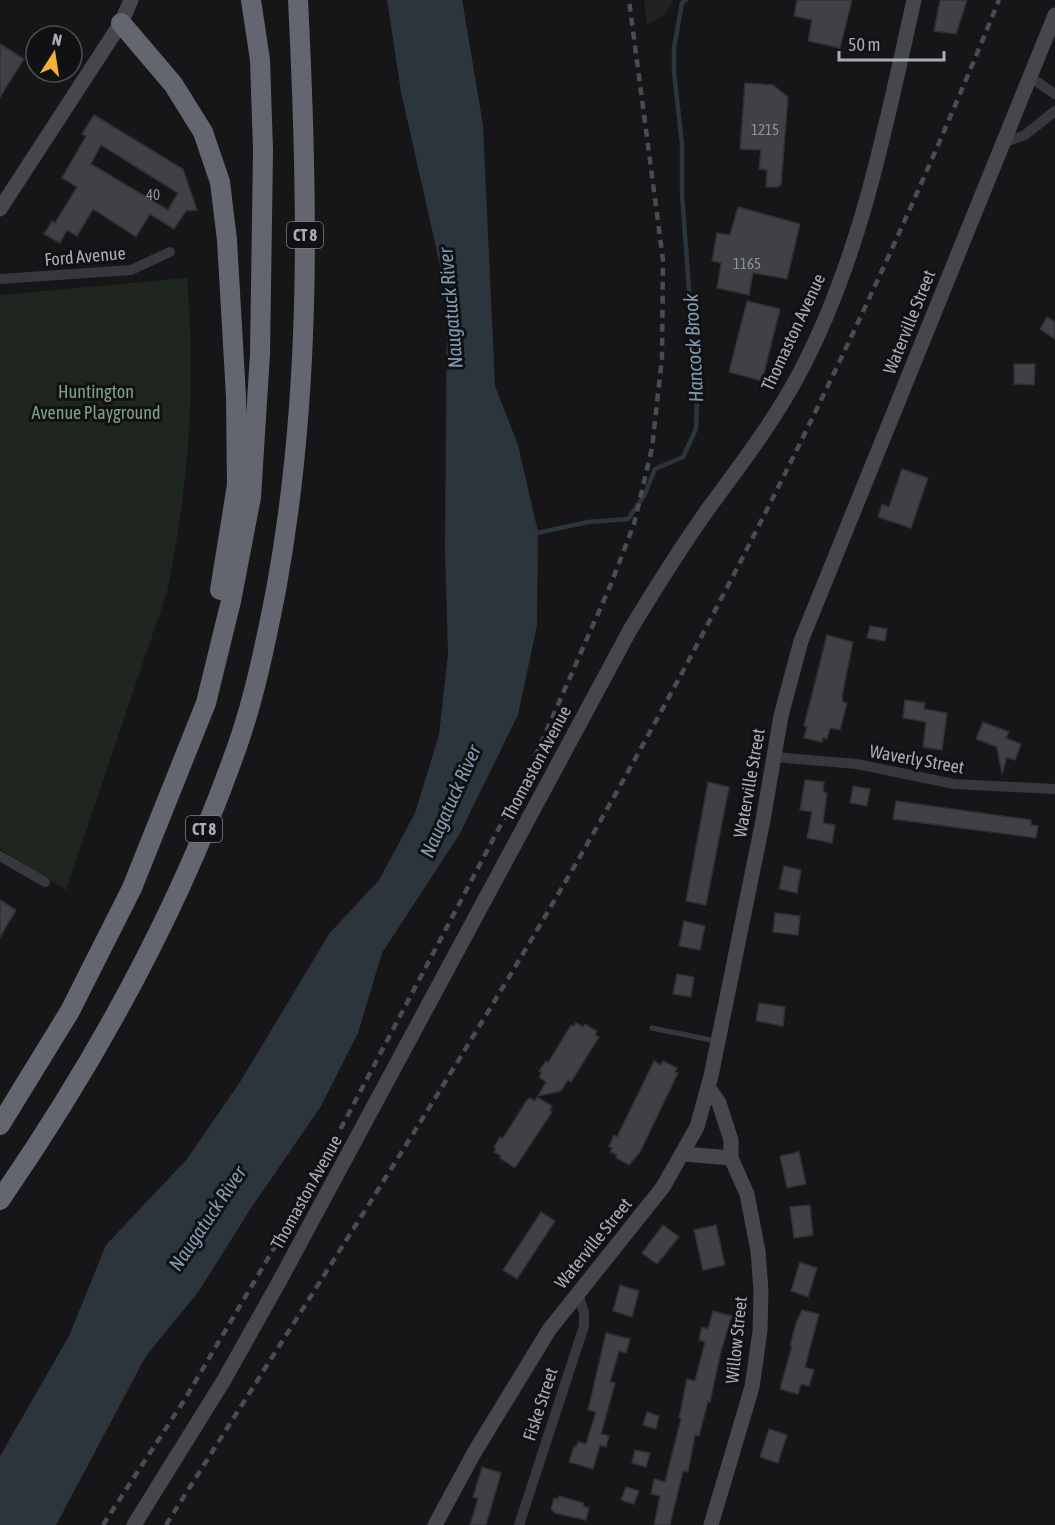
<svg xmlns="http://www.w3.org/2000/svg" width="1055" height="1525" font-family="'Asap Condensed',sans-serif">
<rect width="100%" height="100%" fill="#161618"/>
<path fill="#222225" d="M644 0H673L666 14 647 25Z"/>
<path fill="#1e261f" d="M187 278C196 385 189 487 167 592L66 890 0 849V295Z"/>
<path fill="#2c353c" d="M387 0H462L463 5 483 125 495 386 518 445 538 532 537 625 518 715 459 835 382 953 358 1033 321 1106 251 1208 199 1291 146 1356 56 1525H0V1456L69 1336 106 1245 187 1159 240 1082 329 934 379 880 415 813 439 735 448 654 445 551 447 296 401 92Z"/>
<g fill="none" stroke-linecap="round" stroke-linejoin="round">
<path stroke="#2c353c" stroke-width="4.5" d="M532 534 588 522 628 519 644 496 655 469 683 457 696 429 697 398 682 194V144L674 72V48L682 3 686 0"/>
</g>
<path fill="#404145" stroke="#303034" stroke-width="1.5" fill-rule="evenodd" d="M797 0H852L840 48 808 41 812 20 794 16Z
M940 0H967L956 34 934 31Z
M0 44 24 59 0 97Z
M745 83 773 85 788 97 781 185 777 187H766L767 170 759 169 761 150 740 149Z
M94 115 183 169 197 210 186 211 174 229 150 214 136 237 93 209 77 236 67 230 60 243 44 234 52 221 55 223 77 187 62 178 86 136 82 134ZM101 145 178 193 168 210 91 164Z
M738 207 800 224 787 279 753 273 749 295 717 288 721 263 712 261 717 233 730 235Z
M747 301 780 309 762 381 729 372Z
M1047 317 1055 322V339L1040 329Z
M1014 364H1035L1034 385 1014 384Z
M902 469 928 478 911 528 878 517 882 504 889 507Z
M870 626 887 629 885 641 867 638Z
M827 635 853 642 842 696 843 702 847 703 840 730 830 728 827 739 823 738 822 742 804 738 807 727 804 726Z
M905 700 925 703 924 709 947 713 942 750 923 747 926 722 903 718Z
M983 722 1009 732 1006 738 1021 744 1015 760 1007 757 1002 774 997 747 976 739Z
M805 780 824 782 823 792 827 793 823 823 835 825 832 843 807 838 812 812 800 810Z
M708 782 729 787 706 905 686 901Z
M853 786 870 789 867 806 850 803Z
M896 801 1031 820V825L1038 826 1036 838 893 819Z
M784 866 801 870 797 893 779 889Z
M0 900 16 910 0 937Z
M775 913 800 916 798 935 773 932Z
M684 921 705 926 700 950 679 946Z
M677 974 694 977 691 997 673 994Z
M759 1003 785 1007 783 1026 756 1021Z
M576 1023 583 1027 585 1024 597 1031 595 1035 599 1037 571 1082 568 1080 561 1091 538 1096 546 1082 539 1077 542 1072 539 1071 546 1061 548 1063 571 1025 574 1026Z
M654 1061 661 1065 663 1061 677 1068 675 1072 678 1073 640 1152 629 1165 616 1158 617 1155 610 1152 612 1148 609 1146 614 1135 617 1137Z
M537 1097 552 1106 550 1110 552 1112 515 1168 500 1158 501 1156 494 1152 496 1148 494 1147 500 1137 503 1138 527 1100 530 1098 535 1101Z
M799 1152 806 1184 787 1188 780 1156Z
M810 1205 813 1235 794 1238 790 1207Z
M541 1212 555 1221 517 1279 503 1270Z
M663 1225 679 1237 657 1264 642 1253Z
M716 1225 725 1265 703 1270 694 1230Z
M800 1262 817 1268 808 1297 791 1291Z
M620 1285 639 1291 632 1317 613 1311Z
M802 1310 819 1314 805 1367 814 1370 809 1386 801 1384 798 1394 780 1389 792 1346H790L796 1323Z
M713 1311 732 1316 721 1351 710 1402 708 1401 699 1436 695 1435 688 1472 683 1471 670 1525H654L660 1496 651 1494 654 1479 665 1482 681 1419 679 1418 687 1379 695 1381 705 1342 699 1340 702 1327 708 1329Z
M606 1333 630 1339 626 1353 619 1351 610 1382 615 1383 601 1434 609 1436 606 1447 600 1445 593 1469 569 1462 574 1446 576 1447 578 1442 586 1444 596 1412 588 1410Z
M647 1412 659 1416 656 1429 643 1425Z
M769 1429 787 1435 778 1463 760 1457Z
M635 1450 650 1453 646 1467 632 1463Z
M482 1467 501 1473 486 1525H470L478 1499 473 1497Z
M626 1487 639 1491 634 1504 621 1500Z
M559 1496 584 1503 583 1506 589 1508 586 1520 555 1513 551 1509 554 1498 558 1499Z"/>
<g fill="none" stroke-linecap="round" stroke-linejoin="round">
<path stroke="#37383d" stroke-width="5" d="M652 1028 716 1041"/>
<path stroke="#37383d" stroke-width="10" d="M1030 77 1055 94
M1003 143 1025 135 1055 111
M0 279 131 270 170 252
M774 757 857 764 954 784 1055 789
M0 856 45 882
M519 1525 584 1326V1313L578 1293"/>
<path stroke="#45474d" stroke-width="15" d="M0 209 121 23 131 0
M708 1087 719 1103 731 1140V1158L747 1194 758 1251 761 1291 760 1331 752 1387 711 1525
M684 1154 731 1158
M134 1525 224 1380 279 1282 630 630C656 587 682 545 711 505 742 463 773 422 798 376 861 258 885 129 914 0
M435 1525 474 1453 549 1330 663 1187 697 1127 711 1076 763 820 781 716 801 641 1055 15"/>
<path stroke="#63666e" stroke-width="20" d="M121 23 173 84 203 132 220 182 227 240 236 396 237 485 220 590
M0 1125 70 1011 132 888 206 703 231 601 251 497 260 354 263 150 260 60 251 0
M0 1200C98 1058 181 907 238 744 255 695 266 641 276 590 312 395 308 197 298 0"/>
<path stroke="#4a4c52" stroke-width="4.5" stroke-dasharray="8 6" stroke-linecap="butt" d="M103 1525 185 1399 310 1187 528 773 611 584 634 524 652 448 662 358 663 260 629 0
M166 1525C318 1283 475 1044 615 795 759 538 888 273 999 0"/>
</g>
<g text-anchor="middle" dominant-baseline="central" stroke-width="6" stroke-linejoin="round" paint-order="stroke">
<g font-size="15" fill="#8e929b">
<text x="765" y="129">1215</text>
<text x="153" y="194">40</text>
<text x="747" y="263">1165</text>
</g>
<g fill="#111113" stroke="#7b7e86" stroke-width="1.5">
<rect x="287" y="222" width="36" height="26" rx="4.5"/>
<rect x="186" y="816" width="36" height="26" rx="4.5"/>
</g>
<g font-size="16" font-weight="bold" fill="#a8adb8">
<text x="305" y="235">CT 8</text>
<text x="204" y="829">CT 8</text>
</g>
<g font-size="18" fill="#a8adb8" stroke="#111113">
<text transform="translate(85 256) rotate(-5)">Ford Avenue</text>
<text transform="translate(909 322) rotate(-68)">Waterville Street</text>
<text transform="translate(793 332) rotate(-65)">Thomaston Avenue</text>
<text transform="translate(917 759) rotate(10)">Waverly Street</text>
<text transform="translate(536 763) rotate(-62)">Thomaston Avenue</text>
<text transform="translate(749 783) rotate(-80)">Waterville Street</text>
<text transform="translate(306 1192) rotate(-61)">Thomaston Avenue</text>
<text transform="translate(593 1243) rotate(-51)">Waterville Street</text>
<text transform="translate(736 1340) rotate(-84)">Willow Street</text>
<text transform="translate(540 1404) rotate(-72)">Fiske Street</text>
</g>
<g font-size="18" fill="#7fa381" stroke="#111113">
<text x="96" y="391">Huntington<tspan x="96" dy="21">Avenue Playground</tspan></text>
</g>
<g font-size="20" font-style="italic" fill="#7f9bb3" stroke="#111113">
<text transform="translate(450 308) rotate(-95)">Naugatuck River</text>
<text transform="translate(693 348) rotate(-93)">Hancock Brook</text>
<text transform="translate(450 801) rotate(-66)">Naugatuck River</text>
<text transform="translate(207 1218) rotate(-56)">Naugatuck River</text>
</g>
</g>
<g transform="translate(54 54) rotate(12)"><circle r="28" fill="#111113" stroke="#4d4f55" stroke-width="1.5"/>
<path d="M0-4.5L10 22L0 15L-10 22Z" fill="#f2b134"/>
<text y="-9" font-size="16" font-weight="bold" text-anchor="middle" fill="#a8adb8">N</text>
</g>
<path d="M839 51v9h105v-9" fill="none" stroke="#a8adb8" stroke-width="3"/>
<text x="848" y="51" font-size="18" fill="#a8adb8" stroke="#111113" stroke-width="4.5" paint-order="stroke">50 m</text>
</svg>
